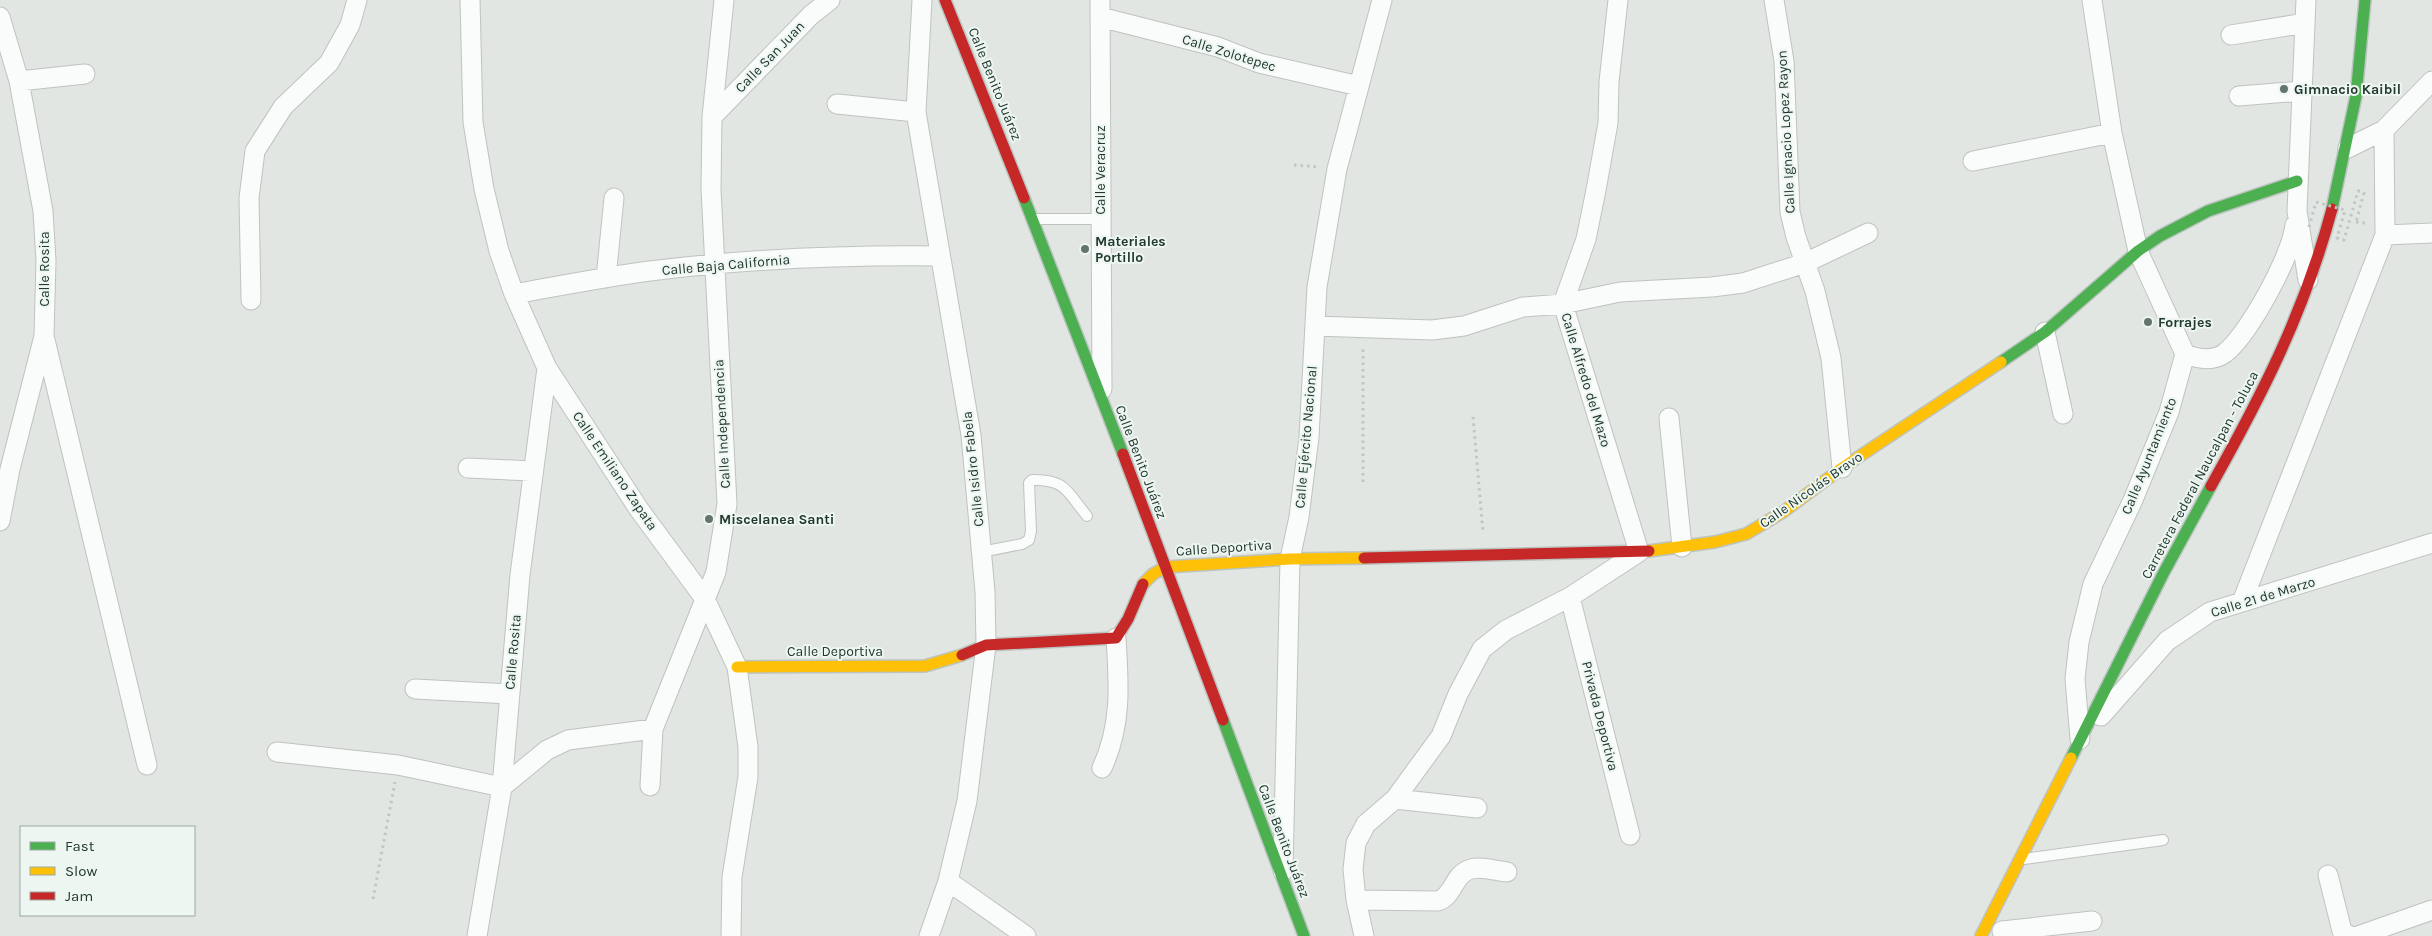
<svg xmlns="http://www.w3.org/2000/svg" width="2432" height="936" font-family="Karla,sans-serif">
<rect width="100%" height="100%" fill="#e1e6e3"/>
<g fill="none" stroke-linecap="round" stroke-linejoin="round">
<defs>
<path id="lane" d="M1034 219H1100
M981 552 1022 544 1029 540 1031 531 1029 483 1032 480C1066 479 1067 492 1087 516
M2024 859 2163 840"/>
<path id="street" d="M470 0 473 122 484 189 499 251 514 294 547 368 638 508 705 599 737 667 748 747V777L732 877 731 936
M922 0 916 112 971 435 985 592 986 645 967 801 948 881 929 936
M1100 0 1102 389
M1774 0 1784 61 1790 212 1796 237 1815 291 1831 358 1842 468
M2306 0 2297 211 2308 280
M0 17 19 81 43 211 46 261 44 336 10 469 0 521
M1100 17 1218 47 1259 63 1359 86
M2231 35 2305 23
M19 81 85 74
M2239 96 2301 91
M837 104 916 112
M712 117 811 15 830 0
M2348 148 2384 130 2432 81
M1973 161 2112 133
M2385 235 2432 233
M606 278 614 198
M514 294C559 286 604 277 650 271 745 259 843 255 939 256
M251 300 249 198 255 151 283 107 329 63 350 25 357 0
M1315 326 1432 330 1464 326 1523 307 1563 304 1620 292 1712 287 1743 283 1805 263 1868 233
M2045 332 2063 414
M45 340 147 765
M2185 354C2198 359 2213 362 2225 353 2249 334 2292 255 2295 225
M1669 418 1682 547
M468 468 532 471
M1570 597 1630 835
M2242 602 2385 235 2384 130
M415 689 510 694
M2101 716 2167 641 2210 612 2432 543
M2080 739 2075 679 2079 642 2093 584 2133 500 2169 412 2185 354 2138 251 2112 133 2092 0
M277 752 398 765 502 787 547 750 568 740 653 729
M1102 768C1122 725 1119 684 1116 638
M650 786 653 729 716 572 727 504 711 189 712 117 724 0
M1395 799 1477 808
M1283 871 1290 559 1299 517 1309 437 1317 287 1337 169 1382 0
M2328 875 2342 931 2350 936
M948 881 1026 936
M1356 900 1438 901C1454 896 1453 874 1471 869 1481 866 1497 871 1507 872
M2002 931 2092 921
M477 936 502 787 520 575 547 368
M1364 936 1356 900 1353 869 1356 843 1366 824 1395 799 1441 736 1458 694 1482 649 1506 630 1570 597 1639 552 1563 304 1586 239 1596 190 1608 123 1609 82 1618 0
M2358 936 2432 910"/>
<path id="fast" d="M1024 198 1123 454
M2332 209 2356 96 2365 0
M2001 362 2045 332 2138 251 2160 236 2208 211 2297 181
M1223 720 1304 936
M2071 758 2163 574 2211 486"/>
<path id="slow" d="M1649 551 1715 542 1746 534 1783 512 1842 468 2001 362
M1143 584 1153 574 1166 567 1290 559 1364 558
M737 667 925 666 962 655
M1981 936 2071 758"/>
<path id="jam" d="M945 0 1024 198
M1123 454 1223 720
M2211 486C2263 393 2304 313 2332 209
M1364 558 1649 551
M962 655 986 645 1116 638 1128 619 1143 584"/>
</defs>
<use href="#lane" stroke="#bec3c0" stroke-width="12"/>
<use href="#street" stroke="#bec3c0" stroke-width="21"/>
<use href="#fast" stroke="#bcc4c0" stroke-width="14"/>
<use href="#slow" stroke="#bcc4c0" stroke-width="14"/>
<use href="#jam" stroke="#bcc4c0" stroke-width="14"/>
<path stroke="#bfc7c4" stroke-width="3" stroke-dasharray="2.5 4" stroke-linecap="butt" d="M1294 165 1319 167
M2356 222 2365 223
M1473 417 1483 532
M1363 482V347
M373 899 395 782"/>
<use href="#lane" stroke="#fafbfb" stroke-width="10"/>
<use href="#street" stroke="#fafbfb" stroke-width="19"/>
<use href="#fast" stroke="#4caf50" stroke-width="11"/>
<use href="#slow" stroke="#ffc107" stroke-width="11"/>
<use href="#jam" stroke="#c62828" stroke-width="11"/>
<path stroke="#bfc7c4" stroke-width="3" stroke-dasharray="2.5 4" stroke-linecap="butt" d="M2309 227 2316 202 2345 210 2337 238 2344 240 2358 191 2364 193 2356 222"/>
</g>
<g fill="#64756e" stroke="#eef6f1" stroke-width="2">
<circle cx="2284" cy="89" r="5"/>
<circle cx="1085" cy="249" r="5"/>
<circle cx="2148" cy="322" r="5"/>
<circle cx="709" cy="519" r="5"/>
</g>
<g text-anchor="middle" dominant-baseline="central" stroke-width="4" stroke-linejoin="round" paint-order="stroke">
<g font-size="14" fill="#20382f" stroke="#eef6f1">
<text transform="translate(1229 53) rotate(17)">Calle Zolotepec</text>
<text transform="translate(770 57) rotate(-46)">Calle San Juan</text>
<text transform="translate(995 84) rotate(68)">Calle Benito Juárez</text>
<text transform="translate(1786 132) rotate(-93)">Calle Ignacio Lopez Rayon</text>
<text transform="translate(1100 170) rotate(-90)">Calle Veracruz</text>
<text transform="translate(726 265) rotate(-5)">Calle Baja California</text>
<text transform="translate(44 269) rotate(-90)">Calle Rosita</text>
<text transform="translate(1586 380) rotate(73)">Calle Alfredo del Mazo</text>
<text transform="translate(722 424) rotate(-93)">Calle Independencia</text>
<text transform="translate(1306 437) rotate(-85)">Calle Ejército Nacional</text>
<text transform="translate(2149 456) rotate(-68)">Calle Ayuntamiento</text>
<text transform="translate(1141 462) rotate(69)">Calle Benito Juárez</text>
<text transform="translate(973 469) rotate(-96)">Calle Isidro Fabela</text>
<text transform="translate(615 471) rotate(56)">Calle Emiliano Zapata</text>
<text transform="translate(2200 475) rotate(-62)">Carretera Federal Naucalpan - Toluca</text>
<text transform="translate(1811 490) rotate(-35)">Calle Nicolás Bravo</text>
<text transform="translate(1224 548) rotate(-4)">Calle Deportiva</text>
<text transform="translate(2263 597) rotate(-17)">Calle 21 de Marzo</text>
<text x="835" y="651">Calle Deportiva</text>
<text transform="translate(513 652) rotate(-85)">Calle Rosita</text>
<text transform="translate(1600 716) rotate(76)">Privada Deportiva</text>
<text transform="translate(1284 841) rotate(69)">Calle Benito Juárez</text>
</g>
<g font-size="14" font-weight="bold" fill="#20382f" stroke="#eef6f1" text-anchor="start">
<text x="2294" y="89">Gimnacio Kaibil</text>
<text x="1095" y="241">Materiales<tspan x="1095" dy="16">Portillo</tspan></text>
<text x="2158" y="322">Forrajes</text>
<text x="719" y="519">Miscelanea Santi</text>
</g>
</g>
<rect x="20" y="826" width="175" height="90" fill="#eef6f1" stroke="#9caaa3"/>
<rect x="30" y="842" width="25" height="8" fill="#4caf50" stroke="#9caaa3"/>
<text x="65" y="851" font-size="15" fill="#20382f">Fast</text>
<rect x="30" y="867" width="25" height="8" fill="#ffc107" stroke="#9caaa3"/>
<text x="65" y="876" font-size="15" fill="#20382f">Slow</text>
<rect x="30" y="892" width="25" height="8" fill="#c62828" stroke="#9caaa3"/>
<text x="65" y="901" font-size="15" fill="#20382f">Jam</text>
</svg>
